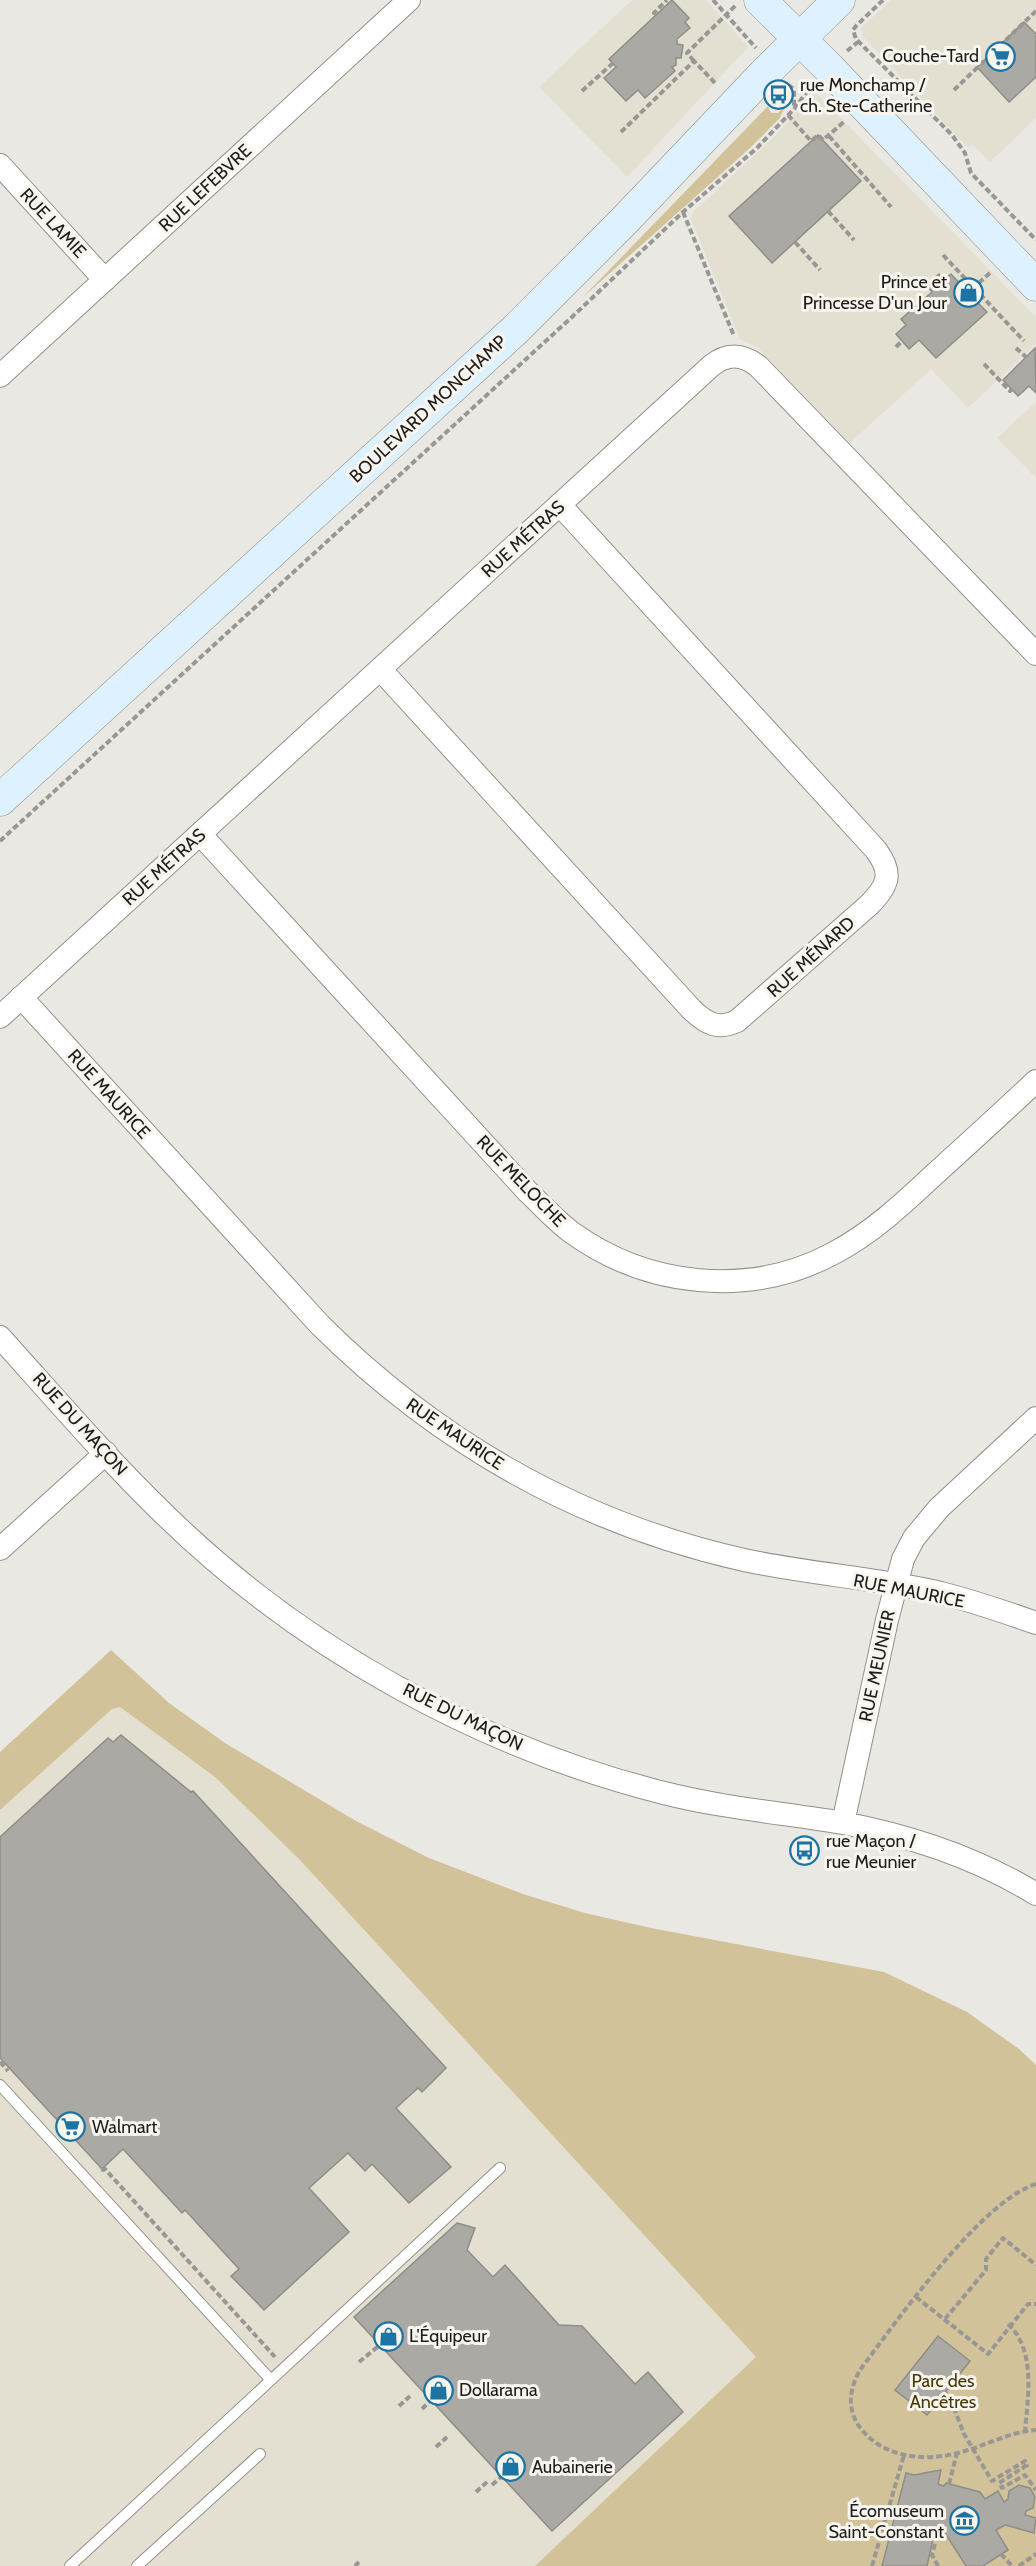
<svg xmlns="http://www.w3.org/2000/svg" width="1036" height="2566" font-family="Cabin,sans-serif">
<rect width="100%" height="100%" fill="#eae8e2"/>
<path fill="#e3dfd1" d="M632 0H706L748 47 627 177 539 87Z
M891 0H1036V118L990 162 973 145 967 147 863 37 861 28Z
M815 92 1036 317V344L968 408 931 369 850 443 758 348 740 339 691 219 693 212 775 136Z
M1036 402V478L997 438Z
M120 1707 215 1777 300 1860 757 2358 535 2566H0V1810L112 1709Z"/>
<path fill="#d1c299" d="M787 104 779 119 749 149 582 298 768 106 771 113H778Z
M111 1650 169 1703 225 1743 356 1821 429 1858 523 1894 585 1913 651 1928 884 1972 967 2012 1019 2049 1036 2065V2566H535L756 2357 300 1860 215 1777 120 1707 112 1709 0 1810V1752Z"/>
<path fill="#aba9a3" stroke="#8f8d87" stroke-width="1.5" d="M672 0 689 18 685 22 690 28 677 39V44L683 45 681 58H676V65L672 67 675 71 645 98 638 90 626 101 604 78 616 67 609 59Z
M1024 22 1036 34V77L1009 102 977 67Z
M818 135 861 181 772 263 729 216Z
M939 274 944 280 951 274 964 288 967 284 975 294 972 297 987 312 936 358 919 340 909 349 896 334 906 325 901 319 932 292 926 285Z
M1035 348 1036 393 1029 386 1018 396 1003 380Z
M121 1735 191 1792 193 1791 446 2068 422 2092 418 2088 396 2108 451 2167 409 2203 372 2164 365 2171 348 2153 309 2188 349 2232 264 2310 231 2276 239 2269 185 2210 182 2213 123 2149 102 2169 0 2058V1837L108 1738 113 1742Z
M457 2223 475 2228 467 2250 493 2277 505 2265 559 2325 582 2326 635 2384 648 2372 683 2412 552 2531 354 2317Z
M938 2336 970 2361 927 2415 895 2390Z
M941 2470 938 2484 944 2486 946 2483 980 2492 985 2499 998 2491 1004 2502 1008 2499 1009 2491 1019 2485 1030 2488 1035 2497 1033 2508 1026 2511 1025 2515 1036 2518 1034 2533 1005 2525 996 2530 1008 2550 983 2566H966L945 2533 935 2530 927 2566H882L906 2473 914 2475Z"/>
<g fill="none" stroke-linecap="round" stroke-linejoin="round">
<defs>
<path id="lane" d="M0 2085 270 2379
M70 2566 500 2168
M137 2566 260 2454"/>
<path id="street" d="M0 165 105 280
M0 376 409 0
M380 669 692 1010C707 1024 718 1030 737 1021L869 905C889 885 893 873 876 850L560 505
M200 834 528 1192C542 1205 555 1220 571 1232 647 1287 749 1298 832 1254 871 1234 904 1203 936 1173 969 1143 1003 1112 1036 1081
M21 997 320 1325C439 1443 579 1523 744 1560 809 1574 876 1578 941 1593 972 1601 1005 1612 1036 1623
M0 1017 711 366C727 353 742 354 758 366L1036 654
M0 1337C54 1397 107 1459 165 1515 301 1648 480 1747 664 1793 723 1808 783 1813 843 1823 912 1836 977 1858 1036 1894
M0 1549 106 1453
M843 1823 887 1620 903 1559 914 1538 939 1508 1036 1418"/>
<path id="secondary" d="M760 0 829 68 1036 285
M0 800 515 330 624 221 764 74 839 0"/>
</defs>
<use href="#lane" stroke="#93908a" stroke-width="12"/>
<use href="#street" stroke="#93908a" stroke-width="24"/>
<use href="#secondary" stroke="#93908a" stroke-width="33"/>
<path stroke="#999793" stroke-width="4" stroke-dasharray="6 3" stroke-linecap="butt" d="M713 0 756 48
M883 0 856 26 853 30 856 39 952 135 965 153 971 173 1036 240
M656 14 654 13 667 0
M847 51 858 42
M694 61 687 53 736 5
M788 85 794 89V108
M954 90 1036 11
M582 91 613 63
M788 115 811 141 818 135 823 140 845 121
M621 132 694 61 716 84
M829 136 891 207
M828 211 854 240
M683 212 734 336
M795 242 820 270
M943 255 1024 341
M972 289 991 272
M896 347 902 341
M1016 348 1026 357
M984 364 1010 391 1012 389
M0 841 572 317 683 212 757 148 794 109 812 85
M0 2062 8 2071
M101 2170 105 2169 275 2357
M1036 2184C981 2201 896 2322 860 2370 849 2389 846 2411 862 2430 887 2460 930 2462 965 2451 989 2444 1010 2432 1036 2430
M916 2297 988 2354 1028 2304H1036
M945 2319 986 2270V2259L1003 2238 1036 2265
M1008 2324C1036 2350 1028 2396 1025 2431
M359 2362 380 2345
M945 2392 952 2403 964 2434 992 2481 1025 2461 1027 2465 999 2483 1002 2488 1025 2475 1036 2490
M399 2406 410 2396
M422 2409 431 2400
M436 2447 447 2437
M949 2484 957 2453
M492 2485 502 2476
M476 2492 488 2481
M1001 2554 1012 2566
M355 2566 359 2562
M872 2566 904 2455
M938 2566 932 2555 938 2531 943 2532
M1019 2566 1036 2554"/>
<use href="#lane" stroke="#fff" stroke-width="10"/>
<use href="#street" stroke="#fff" stroke-width="22"/>
<use href="#secondary" stroke="#def1fe" stroke-width="32"/>
</g>
<defs>
<symbol id="supermarket-ring" viewBox="-11 -11 22 22"><circle r="9.5" fill="#f8f5ef" stroke="#1c74a3" stroke-width="1.5"/><path d="M-6-5.5h2.5l.6 2H6L4.5 2H-2.5L-4.4-4H-6ZM-1.5 3.2a1.3 1.3 0 1 0 .1 0ZM3 3.2a1.3 1.3 0 1 0 .1 0Z" fill="#1c74a3"/></symbol>
<symbol id="bus-ring" viewBox="-11 -11 22 22"><circle r="9.5" fill="#f8f5ef" stroke="#1c74a3" stroke-width="1.5"/><path d="M-5-6H5V4H4V6H2V4H-2V6H-4V4H-5ZM-3.5-4V0h7V-4ZM-3.5 1.2v1.5H-2V1.2ZM2 1.2v1.5H3.5V1.2Z" fill="#1c74a3"/></symbol>
<symbol id="shop-ring" viewBox="-11 -11 22 22"><circle r="9.5" fill="#f8f5ef" stroke="#1c74a3" stroke-width="1.5"/><path d="M-5-2.5h2.3a2.7 3.5 0 0 1 5.4 0H5L5.5 6h-11ZM-1.5-2.5h3a1.5 2.3 0 0 0-3 0Z" fill="#1c74a3"/></symbol>
<symbol id="museum-ring" viewBox="-11 -11 22 22"><circle r="9.5" fill="#f8f5ef" stroke="#1c74a3" stroke-width="1.5"/><path d="M0-6L6-3V-2H-6V-3ZM-5-1h2V3h-2ZM-1-1h2V3h-2ZM3-1h2V3H3ZM-6 4H6V6H-6Z" fill="#1c74a3"/></symbol>
</defs>
<g fill-rule="evenodd">
<use href="#supermarket-ring" x="984" y="40" width="33" height="33"/>
<use href="#bus-ring" x="762" y="78" width="33" height="33"/>
<use href="#shop-ring" x="952" y="276" width="33" height="33"/>
<use href="#bus-ring" x="788" y="1834" width="33" height="33"/>
<use href="#supermarket-ring" x="54" y="2110" width="33" height="33"/>
<use href="#shop-ring" x="372" y="2320" width="33" height="33"/>
<use href="#shop-ring" x="422" y="2374" width="33" height="33"/>
<use href="#shop-ring" x="494" y="2450" width="33" height="33"/>
<use href="#museum-ring" x="948" y="2504" width="33" height="33"/>
</g>
<g text-anchor="middle" dominant-baseline="central" stroke-width="6" stroke-linejoin="round" paint-order="stroke">
<g font-size="18" fill="#1d1c1a" stroke="#f8f5ef" text-anchor="start">
<text x="979" y="56" text-anchor="end">Couche-Tard</text>
<text x="800" y="85">rue Monchamp /<tspan x="800" dy="21">ch. Ste-Catherine</tspan></text>
<text x="947" y="282" text-anchor="end">Prince et<tspan x="947" dy="21">Princesse D'un Jour</tspan></text>
<text x="826" y="1841">rue Maçon /<tspan x="826" dy="21">rue Meunier</tspan></text>
<text x="92" y="2127">Walmart</text>
<text x="409" y="2336">L'Équipeur</text>
<text x="459" y="2390">Dollarama</text>
<text x="532" y="2467">Aubainerie</text>
<text x="944" y="2511" text-anchor="end">Écomuseum<tspan x="944" dy="21">Saint-Constant</tspan></text>
</g>
<g font-size="18" fill="#1d1c1a" stroke="#f8f5ef">
<text transform="translate(205 188) rotate(-43)">RUE LEFEBVRE</text>
<text transform="translate(53 223) rotate(47)">RUE LAMIE</text>
<text transform="translate(428 409) rotate(-43)">BOULEVARD MONCHAMP</text>
<text transform="translate(523 539) rotate(-42)">RUE MÉTRAS</text>
<text transform="translate(164 867) rotate(-42)">RUE MÉTRAS</text>
<text transform="translate(811 957) rotate(-42)">RUE MÉNARD</text>
<text transform="translate(109 1094) rotate(48)">RUE MAURICE</text>
<text transform="translate(521 1181) rotate(46)">RUE MELOCHE</text>
<text transform="translate(80 1424) rotate(48)">RUE DU MAÇON</text>
<text transform="translate(455 1434) rotate(34)">RUE MAURICE</text>
<text transform="translate(909 1591) rotate(11)">RUE MAURICE</text>
<text transform="translate(877 1666) rotate(-78)">RUE MEUNIER</text>
<text transform="translate(463 1717) rotate(26)">RUE DU MAÇON</text>
</g>
<g font-size="18" fill="#483803" stroke="#f8f5ef">
<text x="943" y="2381">Parc des<tspan x="943" dy="21">Ancêtres</tspan></text>
</g>
</g>
</svg>
